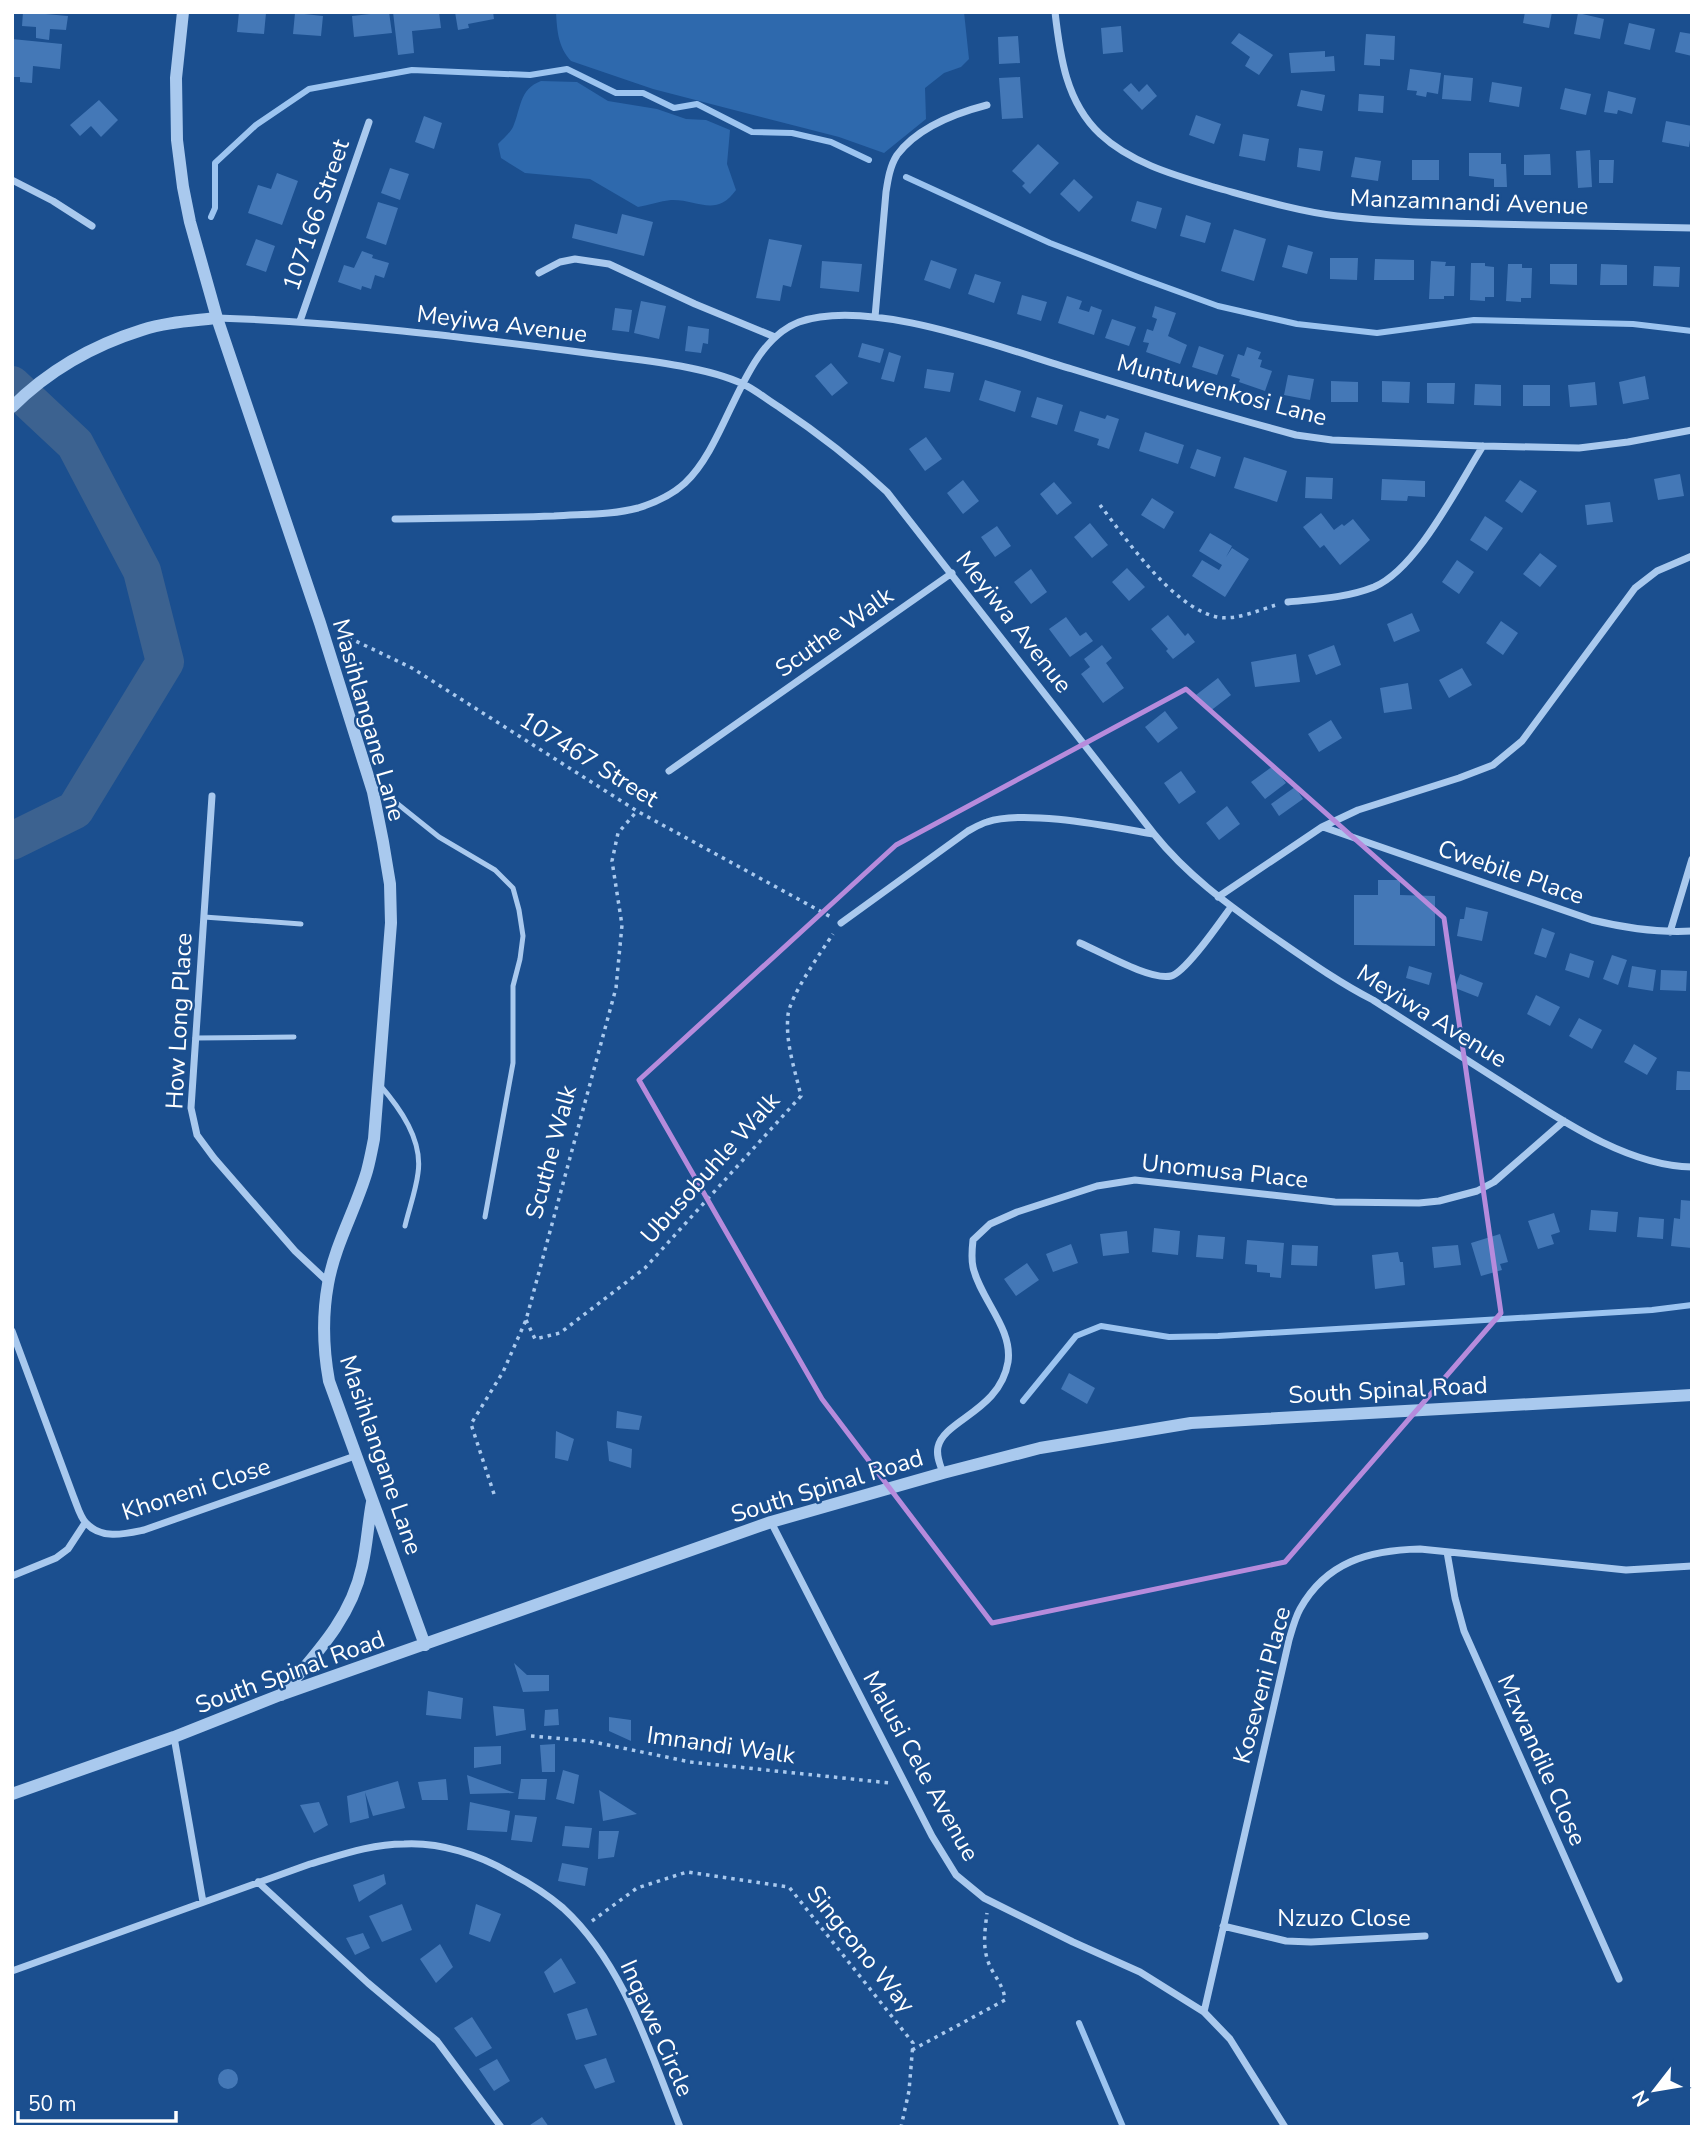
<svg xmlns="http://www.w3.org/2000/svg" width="1704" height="2139" font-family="'Nunito Sans',sans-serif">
<rect width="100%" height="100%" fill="#1b4f8f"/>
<path fill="#2e69ad" d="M556 12H964L969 59 961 67 944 73 925 88 926 119 884 153 839 137 653 89 571 61C558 47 557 30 556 12Z
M541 81 577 82 608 101 657 109 686 119 706 120 730 130 727 164 736 190C716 218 697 199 671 200 660 201 649 205 638 207L590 179 525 173 501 158 498 144C503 139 510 133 513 127 521 109 519 89 541 81Z"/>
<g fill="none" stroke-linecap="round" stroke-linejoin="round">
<path stroke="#9cc4f0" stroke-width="6" d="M906 177 1050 243 1138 277 1218 306 1297 324 1377 333 1474 320 1633 324 1692 331
M211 217 215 208V163L256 125 309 89 412 70 530 75 567 69 616 93H643L674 108 697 104 752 132 792 133 831 142 869 160
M1023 1401 1076 1336 1101 1326 1169 1337 1218 1336 1652 1310 1692 1305
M1079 2023 1123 2127"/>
<path stroke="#3c6290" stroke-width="38" d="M12 385 75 444 142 571 165 662 75 810 12 841"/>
</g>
<path fill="#4478b7" d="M23 12 68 16 66 30 50 29 49 40 36 38V27L22 26Z
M239 12 266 13 264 34 237 32Z
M389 12 392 33 354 37 352 16Z
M393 12H439L441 28 412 31 414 53 398 55Z
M455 12H493L494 19 468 24 469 28 458 30Z
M1525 12H1552L1549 28 1523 23Z
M295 13 323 16 321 36 293 34Z
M1578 13 1604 19 1600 39 1574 34Z
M1629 23 1655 29 1650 50 1624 44Z
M1121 26 1123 52 1103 54 1101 28Z
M1680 32 1692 34V56L1675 52Z
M1239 33 1273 55 1259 75 1245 66 1250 57 1231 43Z
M1366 34 1395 36 1394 60 1380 59V66L1364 65Z
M1018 36 1020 63 999 64 998 37Z
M12 39 62 44 60 69 33 66 32 83 20 82V77H12Z
M1325 51V57L1334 56 1335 71 1291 73 1289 53Z
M1410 69 1441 73 1438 94 1427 92 1426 97 1416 95 1417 91 1407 90Z
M1444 75 1473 78 1471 101 1442 99Z
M1020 77 1023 118 1002 119 999 78Z
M1492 82 1522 87 1519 107 1489 102Z
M1131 83 1139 92 1147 84 1157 96 1142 110 1123 90Z
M1565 88 1591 94 1586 115 1560 109Z
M1301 90 1325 95 1322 111 1297 106Z
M1608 91 1636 98 1632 114 1618 110 1617 114 1604 112Z
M1359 94 1384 96 1383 113 1358 111Z
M99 100 118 120 101 137 91 126 80 136 70 125Z
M1196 115 1221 124 1214 144 1189 135Z
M424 116 442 123 434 149 415 142Z
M1666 121 1692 126 1689 147 1662 142Z
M1243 134 1269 139 1265 161 1239 156Z
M1038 144 1059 163 1030 194 1022 186 1025 183 1012 171Z
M1299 148 1323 151 1320 171 1297 167Z
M1590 150 1592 187 1578 188 1576 151Z
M1469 153H1501V164H1506L1507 187H1494V179L1469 176Z
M1550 154 1551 175H1524V155Z
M1355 157 1381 161 1378 181 1351 177Z
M1412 160H1439V180H1412Z
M1599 160H1614L1613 183H1599Z
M390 168 409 174 400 200 381 193Z
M277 173 298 181 282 225 248 213 258 185 271 189Z
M1074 179 1093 197 1079 212 1060 194Z
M1137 201 1162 208 1156 229 1131 221Z
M378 202 398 208 386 245 366 238Z
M622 214 653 222 644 256 572 238 575 224 617 234Z
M1186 215 1211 223 1205 243 1180 236Z
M1234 229 1266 239 1254 281 1221 271Z
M256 239 275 246 266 272 246 265Z
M769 239 802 245 791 287 783 285 780 301 756 298Z
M1288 245 1313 252 1307 274 1282 267Z
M362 251 373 255 372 258 389 263 384 278 375 275 371 289 362 286 361 290 338 282 344 265 354 268Z
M1330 258H1358L1357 280 1330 279Z
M1375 259 1414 260V280H1374Z
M931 260 957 269 950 289 924 280Z
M822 261 862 264 859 292 820 288Z
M1431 261 1446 262 1445 266H1455L1454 296H1444V299H1429Z
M1471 263H1485V266L1494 267V297H1485V301L1470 300Z
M1508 264H1522V268H1532L1531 298H1521V302L1506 301Z
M1550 264H1577V285L1550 284Z
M1601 264 1627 265V285H1600Z
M1654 266 1680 267 1679 287 1653 286Z
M975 274 1001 282 994 303 968 294Z
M1022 295 1047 302 1041 321 1017 314Z
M1067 296 1082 301 1079 309 1089 312 1091 306 1102 310 1094 335 1058 323Z
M641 301 666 306 659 339 634 333Z
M1155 306 1176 313 1168 336 1187 345 1180 364 1146 352 1149 343 1143 342 1147 329 1153 331 1157 319 1152 317Z
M615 308 632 310 629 332 612 330Z
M1112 319 1136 327 1129 346 1105 338Z
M688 326 709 329 708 344 703 343 701 353 685 351Z
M862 343 884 349 880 363 858 357Z
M1199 346 1224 355 1217 375 1192 367Z
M1247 347 1261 352 1258 359 1262 360 1260 367 1272 371 1265 391 1239 382 1240 379 1231 376 1238 354 1244 356Z
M889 352 901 356 894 382 881 379Z
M831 363 848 383 832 396 815 376Z
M927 369 954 373 950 392 924 388Z
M1288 375 1314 379 1310 400 1284 395Z
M1645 376 1649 399 1623 404 1619 382Z
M985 380 1021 391 1015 412 979 400Z
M1331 381 1358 382V402H1331Z
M1382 381 1410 382 1409 403 1382 402Z
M1595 382 1597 405 1570 407 1568 385Z
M1427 383H1455L1454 404 1427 403Z
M1475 384 1501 385V406L1474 405Z
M1523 385H1550V406H1523Z
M1037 397 1063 405 1057 425 1031 417Z
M1080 411 1105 419 1107 415 1119 419 1109 449 1097 445 1099 439 1074 431Z
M1145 432 1184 445 1178 464 1139 451Z
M926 437 942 459 925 471 909 449Z
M1197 449 1221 457 1215 477 1190 468Z
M1244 457 1287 471 1277 502 1234 488Z
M1680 474 1684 496 1658 500 1654 479Z
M1306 477 1333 478 1332 499 1305 498Z
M1382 479 1425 481V497L1408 496 1407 501 1381 500Z
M963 480 979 501 963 514 947 493Z
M1520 480 1537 491 1522 513 1505 501Z
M1054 482 1072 503 1057 515 1040 494Z
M1152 498 1174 512 1164 529 1141 515Z
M1610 502 1613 522 1587 525 1585 505Z
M1321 513 1334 530 1342 524 1344 526 1353 519 1370 540 1340 565 1324 545 1320 548 1303 527Z
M1485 516 1503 528 1487 551 1470 540Z
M1090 523 1108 545 1092 558 1074 537Z
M997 526 1011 546 995 557 981 537Z
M1210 533 1232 546 1226 557 1232 548 1249 559 1225 597 1192 576 1202 560 1219 570 1222 565 1199 551Z
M1540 553 1557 566 1540 587 1523 574Z
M1457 560 1474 572 1459 594 1442 582Z
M1127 568 1145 587 1129 601 1112 582Z
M1031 569 1047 592 1031 604 1014 582Z
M1412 613 1420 631 1394 642 1387 624Z
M1168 615 1185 636 1188 633 1195 642 1173 659 1166 651 1168 649 1151 629Z
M1066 617 1080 636 1086 632 1093 641 1070 657 1049 629Z
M1501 621 1518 633 1503 655 1486 643Z
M1102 645 1112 658 1106 663 1124 688 1103 703 1081 674 1090 667 1084 659Z
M1334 645 1341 665 1316 675 1308 655Z
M1296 654 1300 682 1255 687 1251 662Z
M1462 668 1472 685 1449 698 1439 680Z
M1218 678 1231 695 1209 712 1196 695Z
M1408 683 1412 709 1384 713 1380 688Z
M1165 711 1178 728 1158 743 1145 727Z
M1331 720 1342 738 1319 752 1308 734Z
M1273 766 1286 783 1265 799 1251 782Z
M1181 771 1196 792 1179 804 1164 783Z
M1295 787 1303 799 1279 816 1271 804Z
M1227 806 1240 824 1219 840 1206 823Z
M1378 880H1400V895L1435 896V946L1354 945V895H1378Z
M1466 907 1488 912 1482 941 1457 936 1460 919H1464Z
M1542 928 1555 933 1546 958 1534 954Z
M1570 953 1594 961 1589 978 1565 970Z
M1612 955 1627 960 1618 985 1603 979Z
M1409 966 1432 973 1429 985 1406 978Z
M1632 966 1656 970 1653 991 1628 987Z
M1661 970 1687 971 1686 991 1660 990Z
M1460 974 1483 983 1478 997 1455 988Z
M1536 995 1560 1007 1550 1026 1527 1014Z
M1579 1018 1602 1030 1592 1049 1569 1036Z
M1634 1044 1657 1058 1647 1075 1624 1062Z
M1677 1071 1692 1072V1090H1676Z
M1681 1200 1692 1201V1248L1671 1246 1674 1218 1680 1219Z
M1591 1210 1618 1212 1616 1232 1589 1230Z
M1554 1213 1560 1232 1551 1235 1554 1244 1538 1249 1528 1221Z
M1639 1217 1664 1219 1663 1239 1637 1237Z
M1154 1228 1180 1231 1178 1255 1152 1252Z
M1127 1231 1129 1253 1103 1256 1100 1234Z
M1500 1234 1508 1262 1500 1264 1502 1270 1481 1276 1471 1243Z
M1198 1235 1225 1237 1223 1259 1196 1257Z
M1247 1240 1284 1243 1281 1278 1270 1277V1273L1257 1272V1265L1245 1264Z
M1071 1244 1078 1263 1053 1272 1046 1254Z
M1292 1245 1318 1246 1317 1266 1291 1265Z
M1458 1245 1461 1265 1434 1268 1432 1247Z
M1398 1252 1400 1262H1403L1405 1285 1375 1289 1372 1255Z
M1027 1263 1039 1280 1016 1296 1004 1279Z
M1069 1373 1095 1388 1087 1404 1061 1389Z
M617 1411 642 1416 639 1430 616 1428Z
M556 1431 574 1439 568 1461 555 1458Z
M607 1441 632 1449 631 1468 609 1461Z
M514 1663 527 1675H549V1691L523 1692Z
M428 1691 463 1698 461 1719 426 1715Z
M493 1706 524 1709 526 1730 496 1736Z
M558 1709 559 1725 544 1726 545 1710Z
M609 1717 631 1720V1741L609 1731Z
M555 1744V1772H542L540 1745Z
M501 1746V1764L474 1768V1747Z
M563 1770 579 1775 574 1804 556 1799Z
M467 1775 515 1793 470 1794Z
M446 1779 448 1800H422L418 1782Z
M521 1779H547L545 1800 518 1799Z
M398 1781 405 1808 373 1816 365 1792 369 1818 350 1823 347 1796Z
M599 1790 637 1814 603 1821Z
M319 1802 328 1825 314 1833 300 1805Z
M470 1802 510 1811 507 1832 467 1830Z
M515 1815 537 1817 532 1842 511 1840Z
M565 1826 592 1828 589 1848 562 1846Z
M599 1831H619L614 1857 598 1859Z
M562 1863 588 1868 585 1886 558 1881Z
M384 1874 386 1884 359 1902 353 1885Z
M402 1904 412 1930 382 1942 369 1916Z
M476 1904 501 1914 490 1942 469 1934Z
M363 1933 370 1948 355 1955 346 1938Z
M440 1944 453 1967 436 1983 420 1959Z
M561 1958 576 1983 554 1993 544 1972Z
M587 2008 597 2035 576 2040 567 2014Z
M472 2017 492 2048 476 2057 454 2028Z
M606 2058 615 2082 595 2089 584 2065Z
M497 2059 510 2081 494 2091 479 2069Z
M218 2079a10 10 0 1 1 20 0a10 10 0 1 1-20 0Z
M542 2117 549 2127H527Z"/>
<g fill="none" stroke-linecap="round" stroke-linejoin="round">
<path stroke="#a9c9ee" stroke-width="3.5" stroke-dasharray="3.5 5" stroke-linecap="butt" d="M1100 505C1127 540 1172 607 1217 617 1235 621 1259 610 1276 605
M341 634 412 668 637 811 831 917
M526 1320 535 1339 560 1333 645 1268 801 1096C795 1070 785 1042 788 1015 790 996 821 952 833 934
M494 1494 471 1424 503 1372 526 1320 616 988 622 925 612 861 618 833 637 811
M531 1736 589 1741 690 1762 890 1783
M592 1921 637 1888 687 1872 789 1887 913 2043 909 2091 901 2127
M912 2050 1005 2000C1004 1986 994 1976 989 1964 982 1947 985 1930 987 1913"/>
<path stroke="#a9c9ee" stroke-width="5" d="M374 785 439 837 495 870 513 888 519 910 523 936 520 959 513 986V1063L485 1217
M204 917 301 924
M195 1038 294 1037
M379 1084C400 1108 423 1140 418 1173 416 1190 409 1209 405 1226"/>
<path stroke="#a9c9ee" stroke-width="7" d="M1055 12C1060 56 1066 102 1100 134 1131 163 1174 175 1214 187 1254 198 1296 211 1337 216 1388 222 1439 223 1491 224 1558 225 1625 227 1692 228
M12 180 53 201 92 226
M539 273 560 262 575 259 609 264 695 304 775 337
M875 317 886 192C888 179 890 166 897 155 917 128 956 113 987 105
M217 318C341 322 464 337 587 353 632 359 703 365 743 384 756 390 767 400 779 407 818 433 853 460 887 492L1154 834C1187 875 1226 903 1268 933 1303 957 1336 981 1373 1000 1414 1026 1454 1052 1495 1078 1551 1113 1623 1166 1692 1167
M300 321 369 122
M395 519C448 518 501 518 554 516 581 514 612 515 638 508 654 503 672 495 685 483 729 442 741 344 799 322 870 297 1001 348 1072 369 1146 392 1221 415 1296 435L1332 440 1483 446 1579 448 1628 442 1692 430
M1288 602C1317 599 1346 598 1374 587 1417 569 1457 487 1483 446
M669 771 952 573
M212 796 191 1108 197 1135 214 1158 295 1251 328 1282
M1323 827 1592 920C1625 928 1658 933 1692 931
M1218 897 1322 827 1358 810 1459 778 1493 765 1522 741 1635 588 1657 571 1692 556
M841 923 968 831C974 828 980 824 987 822 1025 809 1112 827 1153 834
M1670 932 1692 859
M1080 943C1101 952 1151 981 1171 976 1186 972 1220 922 1231 907
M12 1331 74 1498C77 1505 80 1517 86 1523 102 1540 125 1534 144 1530L355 1456
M943 1473C940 1464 936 1456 938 1447 944 1420 1000 1411 1008 1362 1013 1328 980 1299 973 1267 971 1258 972 1249 973 1240L990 1224 1017 1212 1097 1186 1135 1180 1335 1202 1419 1203 1439 1201 1477 1191 1494 1182 1564 1121
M771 1522 932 1836 956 1875 984 1898 1073 1942 1140 1972 1204 2012 1230 2039 1285 2127
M1447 1552 1455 1598 1464 1631 1619 1979
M12 1576 56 1558 68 1549 85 1523
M174 1737 203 1902
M258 1882 368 1983 437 2041 501 2127
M1223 1926 1286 1941 1311 1942 1425 1936
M12 1971 310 1864C341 1855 372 1844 404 1844 440 1842 480 1855 510 1873 529 1883 547 1894 563 1908 624 1964 650 2052 680 2127
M1204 2012 1289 1640C1292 1630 1295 1618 1300 1609 1326 1562 1369 1550 1420 1549L1626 1570 1692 1566"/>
<path stroke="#a9c9ee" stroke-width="12" d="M183 12 176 78 177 140 183 187 190 222 217 318 320 623 373 792 383 842 390 884 391 923 374 1139C372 1149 370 1160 367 1171 356 1209 335 1244 328 1284 322 1317 323 1348 329 1381L425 1645
M12 407C48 371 94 345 142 330 166 322 192 321 217 318
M281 1695C314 1656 351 1619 362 1567 367 1546 368 1523 372 1502
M12 1794 174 1737 280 1695 771 1522 943 1473 1040 1448 1191 1423 1692 1395"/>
</g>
<path fill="none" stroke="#b68bdc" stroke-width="5" stroke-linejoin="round" d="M1186 689 1444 918 1501 1313 1285 1562 992 1623 822 1399 639 1080 896 845Z"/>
<g text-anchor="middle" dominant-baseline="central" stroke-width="5" stroke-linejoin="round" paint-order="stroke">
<g font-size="24" fill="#fff" stroke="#1b4f8f">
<text transform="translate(1469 202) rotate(2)">Manzamnandi Avenue</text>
<text transform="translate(316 215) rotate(-71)">107166 Street</text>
<text transform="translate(502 324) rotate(7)">Meyiwa Avenue</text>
<text transform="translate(1222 390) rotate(15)">Muntuwenkosi Lane</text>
<text transform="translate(1014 622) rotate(52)">Meyiwa Avenue</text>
<text transform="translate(834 632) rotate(-35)">Scuthe Walk</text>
<text transform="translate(369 720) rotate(74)">Masihlangane Lane</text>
<text transform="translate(589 759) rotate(32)">107467 Street</text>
<text transform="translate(1511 872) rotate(19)">Cwebile Place</text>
<text transform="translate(1432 1016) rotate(32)">Meyiwa Avenue</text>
<text transform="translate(179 1021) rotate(-87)">How Long Place</text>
<text transform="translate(551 1152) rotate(-75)">Scuthe Walk</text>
<text transform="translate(710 1168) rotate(-48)">Ubusobuhle Walk</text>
<text transform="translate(1225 1171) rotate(6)">Unomusa Place</text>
<text transform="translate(1388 1390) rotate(-3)">South Spinal Road</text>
<text transform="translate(381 1455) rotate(71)">Masihlangane Lane</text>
<text transform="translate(827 1486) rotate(-17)">South Spinal Road</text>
<text transform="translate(196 1489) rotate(-18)">Khoneni Close</text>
<text transform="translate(290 1672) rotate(-20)">South Spinal Road</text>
<text transform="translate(1262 1685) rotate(-75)">Koseveni Place</text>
<text transform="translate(721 1745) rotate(8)">Imnandi Walk</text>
<text transform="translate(1542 1760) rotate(66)">Mzwandile Close</text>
<text transform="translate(921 1766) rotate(61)">Malusi Cele Avenue</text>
<text x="1344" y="1918">Nzuzo Close</text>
<text transform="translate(861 1949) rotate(51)">Singcono Way</text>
<text transform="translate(657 2028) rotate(66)">Inqawe Circle</text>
</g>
</g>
<rect width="1704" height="2139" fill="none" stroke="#ffffff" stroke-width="28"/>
<g transform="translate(1655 2090) rotate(239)" stroke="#1b4f8f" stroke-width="5" paint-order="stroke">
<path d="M0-5L12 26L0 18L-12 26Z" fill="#ffffff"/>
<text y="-10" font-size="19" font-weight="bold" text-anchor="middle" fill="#ffffff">N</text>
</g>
<path d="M18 2111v10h158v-10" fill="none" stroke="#ffffff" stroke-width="3.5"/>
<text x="28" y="2111" font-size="21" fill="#ffffff" stroke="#1b4f8f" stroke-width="5" paint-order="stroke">50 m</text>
</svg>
